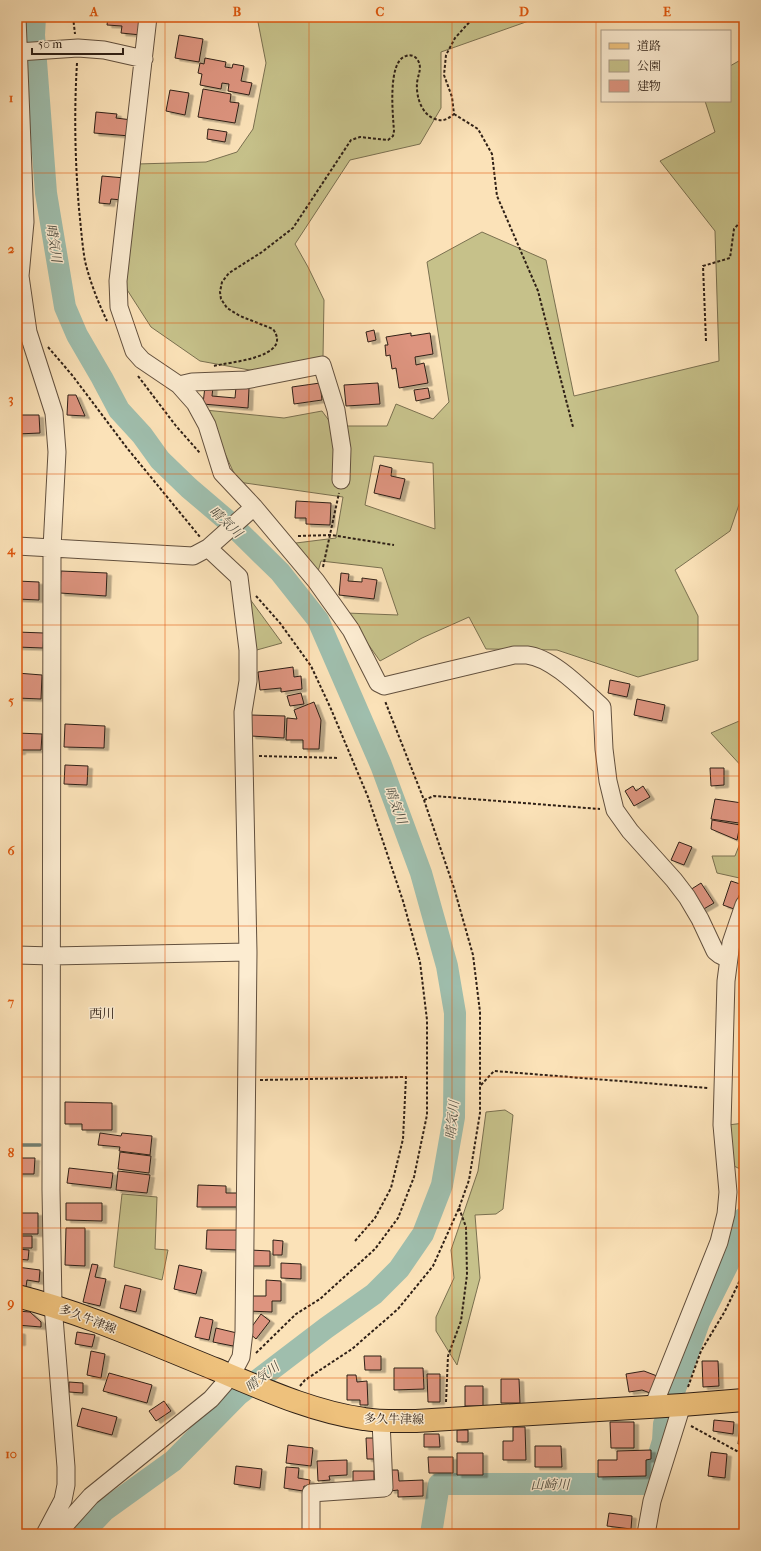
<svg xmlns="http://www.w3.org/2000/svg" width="761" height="1551" font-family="'IM FELL French Canon','Noto Serif JP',serif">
<defs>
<filter id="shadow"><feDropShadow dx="4.5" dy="2.5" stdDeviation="0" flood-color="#0004"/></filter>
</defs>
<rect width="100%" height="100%" fill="#fbe2b8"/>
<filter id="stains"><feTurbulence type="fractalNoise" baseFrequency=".005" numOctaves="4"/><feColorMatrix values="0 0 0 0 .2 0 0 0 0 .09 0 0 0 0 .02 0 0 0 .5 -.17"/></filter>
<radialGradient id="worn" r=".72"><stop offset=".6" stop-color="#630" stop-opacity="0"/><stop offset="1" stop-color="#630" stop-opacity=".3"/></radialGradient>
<path fill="#c6c18a" stroke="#7a7050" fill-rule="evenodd" d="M257 17H540L441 52V108L420 144 350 160 295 244 308 267 324 300 323 357 255 371 200 361 151 327 124 285 137 164 206 162 237 152 253 129 266 63Z
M744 58V490L730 531 675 570 698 616V660L638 677 557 650 486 649 469 617 422 638 380 661 346 613 398 615 382 568 321 561 317 575 288 544 336 538 343 497 238 482 205 410 284 418 322 411 333 426H387L396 404 433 419 449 402 427 262 482 232 546 260 574 396 719 361 715 231 660 161 715 132 705 101H730V66ZM374 456 433 463 435 529 365 505Z
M236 580 282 643 246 653Z
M744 719V769L711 733Z
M744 833V879L717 873 712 856H735Z
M505 1110 513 1115 503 1209 496 1214 475 1215 480 1278 457 1365 436 1331V1317L454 1278 451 1250 478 1171 486 1112Z
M744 1123V1171L732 1165 728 1125Z
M122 1194 157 1197 155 1249 168 1250 162 1280 114 1267Z"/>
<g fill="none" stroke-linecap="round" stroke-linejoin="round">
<path stroke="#727f71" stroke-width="3.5" d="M17 1145H40"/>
<path stroke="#9fbead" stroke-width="22" d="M35 17 34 35 46 193 65 307 77 335 102 378 119 410 142 435 160 460 189 488 229 522 280 572 318 620 381 765 421 873 447 966 455 1013 454 1117 442 1185 423 1234 399 1269 374 1294 326 1328 238 1395 173 1461 105 1510 82 1534
M675 1389 699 1322 734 1252 744 1218
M431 1534 439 1484H650L663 1441 664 1424"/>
</g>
<path fill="#dd947f" stroke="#2f2016" filter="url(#shadow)" d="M108 17H143L141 35 121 33 122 26 107 25Z
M179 35 203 39 199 62 175 58Z
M205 58 226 62 225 67 232 68 233 64 244 66 241 81 252 83 249 95 228 91 229 84 222 83 221 89 200 85 202 74 198 73 200 63 204 64Z
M203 89 231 94 230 102 239 103 235 123 198 117Z
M170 90 189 93 185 115 166 111Z
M96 112 117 114 116 118 132 120 130 136 94 133Z
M208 129 227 132 225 142 207 139Z
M102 176 125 178 122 200 111 199 110 204 99 203Z
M374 330 376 340 368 342 366 332Z
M411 333V336L430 333 433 354 415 357 416 365 424 363 428 383 399 388 396 368 392 369 390 355 386 356 385 345H388L386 337Z
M320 383 322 400 294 404 292 387Z
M378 383 380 404 346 406 344 385Z
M205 386 213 387 212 396 235 398 236 387 249 388 248 408 203 404Z
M428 388 430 398 416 401 414 390Z
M68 395H76L85 416 67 415Z
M17 415H39L40 433 17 434Z
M380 465 392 468 391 476 405 479 400 499 374 493Z
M296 501 331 503 330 525 306 524V518H295Z
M61 571 107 573 106 596 60 593Z
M341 573 349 574 348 581 362 582V578L377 580 374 599 339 595Z
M17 581 39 582V600L17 599Z
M17 632 44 633 43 648 17 647Z
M293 667 294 677 301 676 302 689 281 692V688L260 690 258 672Z
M17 673 42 675 41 699 17 698Z
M610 680 630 684 627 697 608 693Z
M301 693 304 704 290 706 287 696Z
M637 699 665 705 662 721 634 715Z
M314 702 321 720 319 749H303V740H286L287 718 297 719 294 710Z
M251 715 285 716 284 738 251 736Z
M65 724 105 726 104 748 64 747Z
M17 733 42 734 41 750H21V752H17Z
M65 765 88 766 87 785 64 784Z
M710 768H724V785L711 786Z
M633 786 636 791 643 786 650 797 634 806 625 791Z
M715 799 742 803 739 823 711 819Z
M712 820 740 825 737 840 711 829Z
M679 842 692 847 684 865 671 860Z
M731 881 743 885 734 909 723 905Z
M701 883 714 903 702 910 690 890Z
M65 1102 112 1103V1130H82V1124H65Z
M100 1133 121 1136 122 1133 152 1136 150 1155 119 1151 120 1147 98 1145Z
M120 1152 151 1156 149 1173 118 1169Z
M17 1158H35L34 1174H17Z
M69 1168 113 1173 111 1188 67 1183Z
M118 1171 150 1175 147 1193 116 1190Z
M198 1185 226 1186V1193H238L237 1207H197Z
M66 1203H102V1221L66 1220Z
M17 1213H38V1234H17Z
M66 1228H85V1266L65 1265Z
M207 1230H238V1250L206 1249Z
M17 1236H32V1248H17Z
M273 1240 283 1241 282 1255H273Z
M17 1249 29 1250 28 1260 17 1259Z
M250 1250 270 1251V1266H249Z
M281 1263 301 1264V1279L281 1278Z
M92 1264 98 1265 95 1277 106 1279 100 1306 83 1302Z
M179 1265 202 1270 196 1294 174 1289Z
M17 1267 40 1270 39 1282 27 1280 26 1287 17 1286Z
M266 1280 281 1281V1301H272V1312L248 1311 249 1296H266Z
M125 1285 141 1289 136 1312 120 1308Z
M17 1311 30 1312 41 1322V1327L17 1325Z
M261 1314 270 1321 256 1339 248 1332Z
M200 1317 213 1320 209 1340 195 1337Z
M216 1328 237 1333 233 1346 213 1342Z
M17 1331 21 1332V1343H17Z
M77 1332 95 1335 92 1347 75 1344Z
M91 1351 105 1354 101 1378 87 1375Z
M364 1356H381V1370H365Z
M702 1361H718L719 1386 703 1387Z
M394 1368H423L424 1389 394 1390Z
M644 1371 657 1376 650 1393 642 1390 629 1392 626 1374Z
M109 1373 152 1385 147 1403 103 1391Z
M427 1374H440V1402H428Z
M347 1375H356L357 1382 367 1381 368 1405H360V1400H347Z
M501 1379H519L520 1403H501Z
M69 1382 83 1383V1393L69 1392Z
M465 1386H483V1406H465Z
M164 1401 171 1411 156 1421 149 1411Z
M82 1408 117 1417 112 1435 77 1426Z
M741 1418H744V1444H738Z
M714 1420 734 1422 733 1434 713 1431Z
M610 1422H634V1448H611Z
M513 1427H525L526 1460H503V1441H513Z
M457 1430H468V1442H457Z
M424 1434H439L440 1447H424Z
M366 1438H375V1459H367Z
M288 1445 313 1448 311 1466 286 1463Z
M535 1446H561L562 1467H535Z
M651 1450V1459L646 1460V1476L598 1477V1460H617V1451Z
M711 1452 727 1454 725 1478 708 1476Z
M457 1453H483V1475H457Z
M428 1457H453V1473H429Z
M347 1460V1475L329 1476 330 1480 318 1481 317 1461Z
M236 1466 262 1469 260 1488 234 1484Z
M286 1467 299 1468 298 1478 310 1480 309 1487 304 1486 303 1491 284 1488Z
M389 1470H398L399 1481 423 1480V1496L398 1497V1490L390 1491Z
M353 1471H374V1482H353Z
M609 1513 632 1516 631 1529 607 1526Z"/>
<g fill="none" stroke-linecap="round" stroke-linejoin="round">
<defs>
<path id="minor" d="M17 17 25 222 20 276 28 332 54 413 57 452 52 548 51 1190 53 1305 66 1467V1485L63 1500 45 1534
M148 17 118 281 119 307 134 351 142 360 179 385 195 403 207 425 222 473 254 507 316 581 351 630 378 683 384 686 514 655C518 655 523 655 527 655 553 658 583 690 602 707L604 749 608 781 615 810 630 831 674 880 687 897 700 919 715 951 720 955 728 959
M18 52 78 48 104 50 144 59
M179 385 192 382 246 380 322 365 336 410 342 449 341 480
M17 546 193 556 208 548 254 507
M17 955 52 956 248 952
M653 1407 719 1242 726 1214 728 1192 722 1125 726 981 731 943 744 905
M57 1534 91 1496 211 1399 231 1376 241 1357 244 1332 248 952 243 712 248 681V650L239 577 208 548
M311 1534V1493L384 1488 381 1421
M646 1534 652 1501 682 1405"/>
<path id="major" d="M17 1296C85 1313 150 1343 215 1369 263 1389 313 1412 364 1419 381 1422 398 1421 416 1421L682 1405 744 1400"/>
</defs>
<use href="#minor" stroke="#62503e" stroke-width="19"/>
<use href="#major" stroke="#2f2016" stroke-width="24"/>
<path stroke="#2f2016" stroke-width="2" stroke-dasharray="3 2" stroke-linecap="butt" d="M73 17 75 34
M77 63C74 112 75 160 79 209 81 227 82 244 85 261 90 282 98 302 107 321
M454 114 478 129 492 154 497 196 538 291 573 427
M706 341 703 266 730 258 734 229 744 218
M48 347 72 375 127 448 200 537
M214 366C228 362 294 358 273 329L240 316 227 308 221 299 220 292 222 282 229 273 262 252 293 228 351 140 360 137 388 140 393 136 394 131C393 116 387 61 406 56 410 54 415 56 417 59 423 67 418 74 417 83 416 96 421 114 435 119 443 122 448 119 454 114L452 97 444 75 446 55 455 38 474 17
M138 376 176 426 200 453
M298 536 331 535 394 545
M323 567 339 493
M259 756 339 758
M424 800 434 796 600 809
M260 1080 406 1077 403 1139 391 1188 375 1218 355 1241
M481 1085 494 1071 708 1088
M256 1353 296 1314 320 1299 375 1249 398 1218 414 1177 427 1115V1020L420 962 403 901 368 797 331 709 311 666 280 623 256 596
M300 1386 305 1380 352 1349 398 1309 433 1266 459 1208 469 1180 480 1113V1012L473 955 454 888 424 800 385 701
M688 1387 701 1351 725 1311 744 1272
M446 1402 448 1356 461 1321 467 1275 466 1227 459 1208
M691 1426 744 1455"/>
<use href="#minor" stroke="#fcecd1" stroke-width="17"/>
<use href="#major" stroke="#eec17c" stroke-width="22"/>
</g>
<path fill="none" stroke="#df560c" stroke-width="1" stroke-opacity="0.55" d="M165 17V1534M309 17V1534M452 17V1534M596 17V1534M17 173H744M17 323H744M17 474H744M17 625H744M17 776H744M17 926H744M17 1077H744M17 1228H744M17 1378H744"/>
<g text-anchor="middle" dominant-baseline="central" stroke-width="3" stroke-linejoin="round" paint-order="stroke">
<g font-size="12" fill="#2f2016" stroke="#fcecd1">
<text transform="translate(88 1319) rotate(21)">多久牛津線</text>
<text transform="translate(394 1419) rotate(1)">多久牛津線</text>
</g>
<g font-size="13" font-style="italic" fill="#514f43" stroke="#fcecd1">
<text transform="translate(54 243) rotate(81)">晴気川</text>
<text transform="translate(226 522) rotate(43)">晴気川</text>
<text transform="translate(396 805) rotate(70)">晴気川</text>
<text transform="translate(452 1120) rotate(-84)">晴気川</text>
<text transform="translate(262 1377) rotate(-38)">晴気川</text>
<text x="550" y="1484">山崎川</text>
</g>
<g font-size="13" fill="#2f2016" stroke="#fcecd1">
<text x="102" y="1013">西川</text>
</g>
</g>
<rect width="761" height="1551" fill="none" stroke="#fbe2b8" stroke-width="44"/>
<rect x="601" y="30" width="130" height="72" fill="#fcecd1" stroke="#aa9a86"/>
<rect x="609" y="43" width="20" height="6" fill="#eec17c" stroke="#aa9a86"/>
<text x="637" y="50" font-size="12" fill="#2f2016">道路</text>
<rect x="609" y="60" width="20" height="12" fill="#c6c18a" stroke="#aa9a86"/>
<text x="637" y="70" font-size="12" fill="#2f2016">公園</text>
<rect x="609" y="80" width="20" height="12" fill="#dd947f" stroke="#aa9a86"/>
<text x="637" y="90" font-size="12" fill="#2f2016">建物</text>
<path d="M32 48v6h91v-6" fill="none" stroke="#2f2016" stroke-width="2"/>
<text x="38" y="48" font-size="12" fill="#2f2016" stroke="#fcecd1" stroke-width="3" paint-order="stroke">50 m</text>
<rect x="22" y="22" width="717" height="1507" fill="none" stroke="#df560c" stroke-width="1.5"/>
<g font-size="13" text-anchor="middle" font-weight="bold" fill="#df560c">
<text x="94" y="16">A</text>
<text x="237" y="16">B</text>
<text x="380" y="16">C</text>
<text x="524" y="16">D</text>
<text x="667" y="16">E</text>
<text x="11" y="102">1</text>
<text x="11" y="253">2</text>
<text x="11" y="403">3</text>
<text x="11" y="554">4</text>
<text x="11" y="705">5</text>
<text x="11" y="855">6</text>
<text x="11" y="1006">7</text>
<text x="11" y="1157">8</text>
<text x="11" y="1307">9</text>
<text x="11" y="1458">10</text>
</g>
<rect width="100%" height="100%" filter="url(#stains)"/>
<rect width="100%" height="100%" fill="url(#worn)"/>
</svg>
